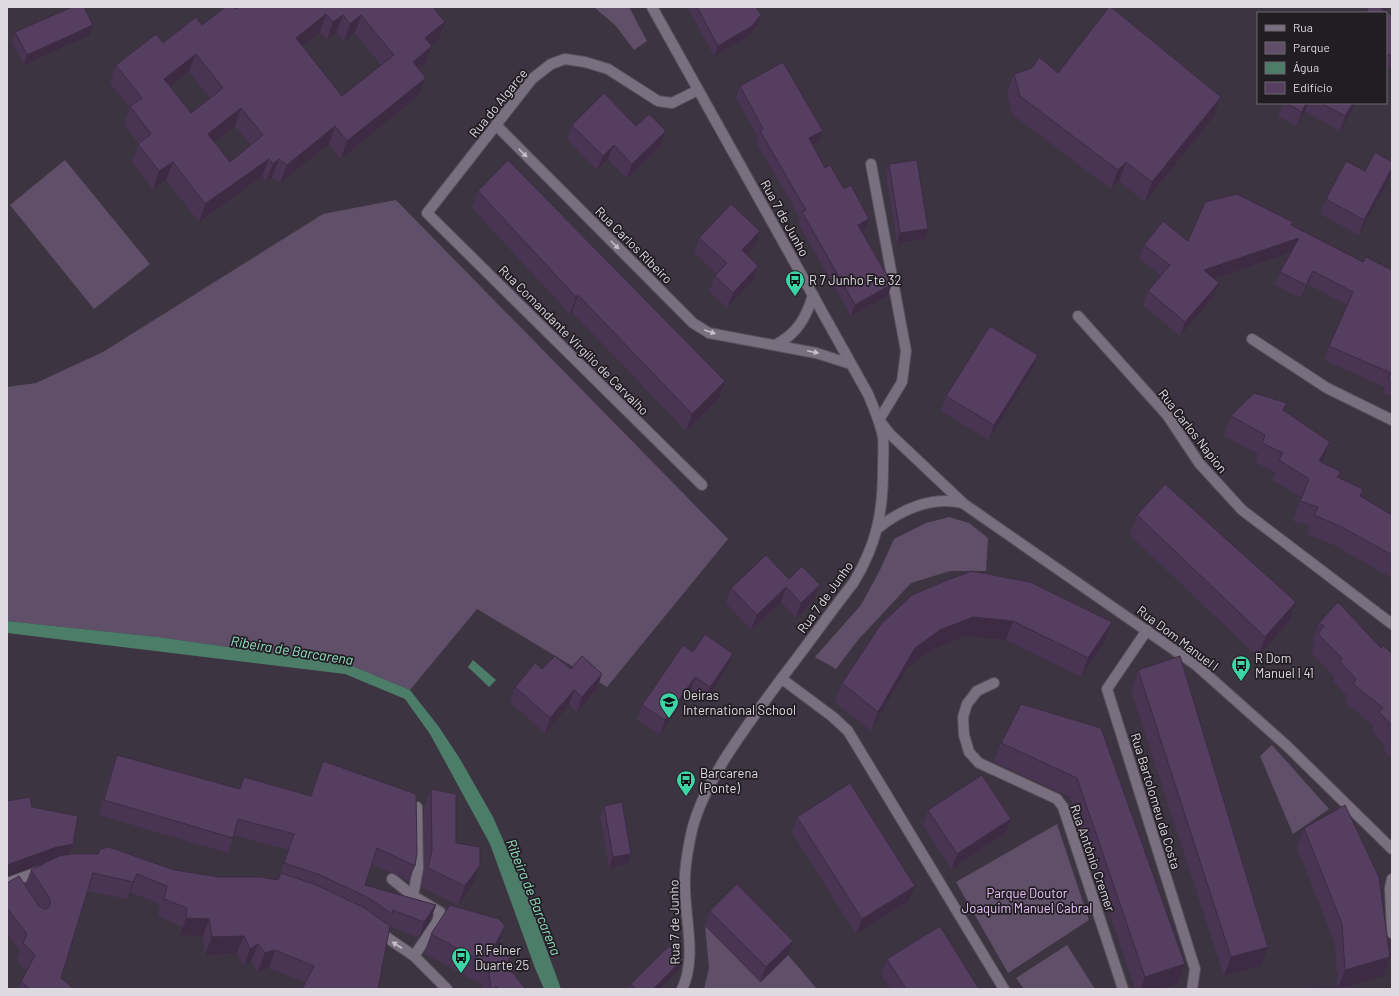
<svg xmlns="http://www.w3.org/2000/svg" width="1399" height="996" font-family="Barlow,sans-serif">
<rect width="100%" height="100%" fill="#3d3441"/>
<path fill="#604f68" d="M594 7H629L647 41 634 50 616 26Z
M65 160 150 264 94 309 10 205Z
M396 200 728 539 607 687 477 609 410 690 346 664 158 637 7 621V387L36 383 103 352 323 214Z
M949 517 969 523 988 538 986 571H950L911 583 858 640 836 669 815 657 861 605 879 572 894 539 926 523Z
M1272 745 1329 809 1293 834 1260 756Z
M1057 824 1089 920 1008 973 956 882Z
M705 926 761 982 788 955 817 989H704L709 968Z
M1067 945 1095 989H1024L1016 978Z"/>
<path fill="#4b7d69" d="M7 621 158 637 347 664 410 690 439 727 460 759 493 817 524 887 561 989H544L535 968 490 844 430 734 405 699 345 674 7 633Z
M473 660 496 680 489 687 468 667Z"/>
<g fill="none" stroke-linecap="round" stroke-linejoin="round">
<defs>
<path id="street" d="M698 90 672 103 658 101 608 69 585 62 565 59 551 64 532 79 427 213 702 485
M496 125 693 323 709 333 816 353 851 364
M871 164 906 351 902 382 879 420 890 434 964 504 1196 665 1287 746 1392 849
M1078 316 1167 415 1199 463 1242 510 1392 624
M1252 339 1327 388 1392 420
M775 345C797 334 806 318 813 295
M878 528C902 509 932 496 962 503
M1147 630 1107 689 1195 969 1192 989
M782 679 833 717 848 731 1004 989
M994 683 977 691 967 704 963 717 964 735 969 752 979 763 1057 799 1063 807 1123 989
M392 879 413 896
M1392 879 1390 888 1392 933
M414 956 437 922 440 912 413 896 418 869 417 807"/>
<path id="secondary" d="M652 7 868 394C874 408 880 422 883 437 884 447 883 458 883 468 883 513 877 543 854 582 829 614 806 647 781 679 750 722 705 778 692 830 688 848 684 869 685 887 685 919 697 959 682 989
M7 883 41 871
M376 930 414 956 447 989"/>
</defs>
<use href="#street" stroke="#58505b" stroke-width="12"/>
<use href="#secondary" stroke="#58505b" stroke-width="12"/>
<use href="#street" stroke="#796f7e" stroke-width="10"/>
<use href="#secondary" stroke="#796f7e" stroke-width="10"/>
</g>
<path fill="#493553" fill-rule="evenodd" d="M433 7 439 39 431 45 425 64 419 69 426 78 419 95 341 159 329 144 280 183 272 177 266 181 262 176 199 222 166 180 153 189 132 162 139 144 124 124 130 108 110 83 116 65 163 43 236 9ZM320 32 327 40 336 32 344 42 355 33 381 65 342 96 302 46ZM189 71 210 98 191 113 170 87ZM235 126 251 145 230 162 214 142Z
M683 7H742L743 8 761 15 757 25 749 36 714 56 688 8 685 10Z
M1386 13 1392 15V69L1386 65Z
M15 32 90 35 24 65 12 42Z
M1058 73 1214 116 1145 202 1119 181 1111 189 1013 115 1007 93 1014 74Z
M740 86 818 142 813 145 825 168 865 230 862 232 892 284 887 296 851 316 798 223 800 218 756 142 758 137 736 98Z
M1283 103H1356L1340 131 1305 111 1296 126 1278 116Z
M572 125 660 146 627 178 608 159 597 170 567 139Z
M889 164 925 239 897 243 886 174Z
M1365 171 1390 178 1359 235 1320 214 1326 199Z
M478 191 719 398 686 431 572 312 570 314 472 208Z
M1293 222 1291 225 1363 262 1392 270V397L1383 393 1385 387 1324 360 1329 346 1347 305 1308 284 1301 298 1275 285 1280 272 1291 252 1214 279V296L1180 336 1143 305 1148 291 1161 275 1139 258 1144 245 1188 241Z
M760 231 755 246 746 255 758 266 753 281 727 308 709 291 715 276 717 274 694 253 699 238Z
M1038 355 1032 370 989 440 941 411 946 396Z
M1285 411 1330 442 1323 462 1341 472 1339 478 1361 496 1392 515V578L1336 546 1307 534 1310 526 1293 521 1301 497 1272 480 1275 472 1255 462 1258 454 1224 436 1231 416Z
M1137 515 1289 621 1258 657 1130 535Z
M789 579 814 600 796 618 781 602 751 630 726 603 731 588Z
M912 595 1112 622 1105 641 1081 677 1006 640 966 636 933 649 908 667 871 731 835 702 842 683Z
M1319 623 1381 648 1392 654V759L1383 749 1385 745 1372 732 1374 726 1346 703 1348 697 1333 681 1335 677 1311 653 1315 644 1312 642Z
M693 652 727 668 705 702 690 692 660 735 637 720 642 705Z
M542 669H571L597 689 577 712 569 705 545 733 510 702 515 687Z
M1138 670 1261 966 1224 976 1131 690Z
M1101 728 1185 964 1178 983 1160 989H1135L1070 797 994 762 1001 743Z
M117 755 240 789 244 777 415 866 409 881 372 864 365 885 436 905 430 921 419 938 390 926 378 989H301L305 982 269 968 258 971 251 962 244 966 237 953 205 955 203 936 180 935 181 926 158 916 160 904 130 892 127 899 88 891 61 978 74 989H18L21 982 27 971 17 960 20 951 7 934V883L25 885 31 870 49 861 7 877V801L32 807 69 854 220 877 278 880 288 850 234 835 228 853 99 815 111 770Z
M431 789 473 884 458 905 421 887 424 869V808Z
M604 806 627 864 609 867 600 816Z
M928 810 1011 819 1006 833 952 869 923 825Z
M797 817 909 901 856 934 792 832Z
M1304 828 1390 957 1383 976 1345 987H1338L1335 944 1297 847Z
M710 911 793 941 788 955 760 982 705 926Z
M431 934 498 946 507 966 526 989H482L481 984 424 953Z
M887 959 979 989H891L881 974Z
M679 969 660 989H629L631 984Z"/>
<path fill="#3c2b43" d="M686 7H689L688 8 685 10Z
M326 14 320 32 289 56 296 38Z
M343 15 336 32 327 40 333 22Z
M361 15 355 33 344 42 350 24Z
M761 15 757 25 749 36 714 56 718 46Z
M445 22 439 39 419 55 425 38Z
M93 25 90 35 24 65 27 55Z
M432 46 425 64 406 79 413 62Z
M196 54 189 71 158 97 164 79Z
M426 78 419 95 341 159 347 141Z
M1221 97 1214 116 1145 202 1152 182Z
M1306 103H1308L1305 111 1296 126 1302 112Z
M1353 103H1356L1340 131 1345 116Z
M241 108 235 126 201 152 208 134Z
M335 126 329 144 280 183 287 165Z
M666 131 660 146 627 178 632 164Z
M823 131 818 142 805 149 809 138Z
M614 145 608 159 597 170 603 156Z
M269 159 262 176 199 222 205 204Z
M279 159 272 177 266 181 273 164Z
M173 162 166 180 153 189 159 171Z
M1126 162 1119 181 1111 189 1118 170Z
M1392 168V171L1390 178 1359 235 1364 220Z
M869 219 865 230 854 236 858 225Z
M928 229 925 239 897 243 900 233Z
M760 231 755 246 736 265 742 250Z
M1299 238 1294 251 1199 284 1204 270Z
M758 266 753 281 727 308 733 293Z
M1313 271 1308 284 1301 298 1306 285Z
M1219 283 1214 296 1180 336 1185 322Z
M892 284 887 296 851 316 855 305Z
M578 295 572 312 570 314 576 297Z
M1038 355 1032 370 989 440 994 425Z
M725 381 719 398 686 431 692 414Z
M1287 403 1280 422 1283 410Z
M1330 442 1323 461 1312 480 1319 461Z
M820 585 814 600 796 618 801 603Z
M786 587 781 602 751 630 757 615Z
M1296 602 1289 621 1258 657 1265 637Z
M973 617 1013 621 1006 640 966 636 933 649 908 667 871 731 878 712 915 648 940 630Z
M1112 622 1105 641 1081 677 1088 658Z
M733 654 727 668 705 702 710 687Z
M602 674 597 689 577 712 582 697Z
M695 677 690 692 660 735 665 720Z
M574 690 569 705 545 733 550 718Z
M1011 819 1006 833 952 869 957 854Z
M73 844 68 857 49 861 7 877V865L54 848Z
M631 854 627 864 609 867 613 857Z
M480 865 473 884 458 905 465 886Z
M137 874 130 892 127 899 133 882Z
M915 886 909 901 856 934 862 919Z
M436 905 430 921 419 938 424 922Z
M186 918 209 919 203 936 180 935Z
M505 926 498 946 488 964 495 945Z
M244 936 237 953 205 955 212 937Z
M793 941 788 955 760 982 766 967Z
M258 944 251 962 244 966 250 949Z
M1268 947 1261 966 1224 976 1231 957Z
M275 950 269 968 258 971 265 953Z
M513 952 506 971V965Z
M1390 957 1383 976 1338 989 1345 970Z
M683 959 679 969 660 989H653Z
M1185 964 1178 983 1160 989H1141L1145 977Z"/>
<path fill="#553e60" stroke="#3c2b43" fill-rule="evenodd" d="M72 7H84L93 25 27 55 15 32Z
M225 7H234L236 9 239 7H433L445 22 425 38 432 46 413 62 426 78 347 141 335 126 287 165 279 159 273 164 269 159 205 204 173 162 159 171 138 144 151 134 130 106 142 98 116 65 156 34 163 43 196 17 202 25ZM326 14 333 22 343 15 350 24 361 15 394 55 342 96 296 38ZM196 54 223 88 191 113 164 79ZM241 108 263 135 230 162 208 134Z
M697 7H742L743 8 745 7H756L761 15 752 26 718 46Z
M1109 7H1111L1221 97 1152 182 1126 162 1118 170 1020 96 1014 74 1032 68 1039 57 1058 73Z
M1369 7H1379L1392 15V57L1386 53V13H1365Z
M783 62 823 131 809 138 825 168 830 165 844 189 851 185 869 219 858 225 892 284 855 305 802 212 806 210 760 131 763 129 740 86Z
M604 93 636 126 649 114 666 131 632 164 614 145 603 156 572 125Z
M1286 103H1306L1302 112Z
M1321 103H1353L1345 116Z
M1375 152 1392 162V168L1364 220 1326 199 1346 161 1365 171Z
M508 160 725 381 692 414 578 295 576 297 478 191Z
M917 160 928 229 900 233 889 164Z
M1237 194 1293 222 1291 225 1363 262 1366 257 1392 270V381L1388 379 1391 373 1329 346 1353 292 1313 271 1306 285 1280 272 1299 238 1204 270 1219 283 1185 322 1148 291 1170 265 1144 245 1163 221 1188 241 1205 202Z
M731 204 760 231 742 250 758 266 733 293 715 276 727 263 699 238Z
M990 326 1038 355 994 425 946 396Z
M1254 393 1287 403 1283 410 1330 442 1319 461 1341 472 1337 477 1363 489 1360 496 1392 515V555L1342 527 1314 515 1318 507 1300 501 1309 479 1279 460 1283 453 1262 443 1265 435 1231 416Z
M1165 484 1296 602 1265 637 1137 515Z
M766 555 789 579 802 566 820 585 801 603 786 587 757 615 731 588Z
M972 571 1030 582 1112 622 1088 658 1013 621 973 617 940 630 915 648 878 712 842 683 881 624 912 595 945 581Z
M1338 602 1381 648 1383 645 1392 654V725L1379 712 1383 708 1353 684 1356 679 1340 662 1342 658 1318 634 1324 626 1319 623Z
M705 634 733 654 710 687 695 677 665 720 642 705 683 645 693 652Z
M555 656 571 669 582 656 602 674 582 697 574 690 550 718 515 687 535 663 542 669Z
M1180 656 1268 947 1231 957 1138 670Z
M1021 704 1101 728 1185 964 1145 977 1077 778 1001 743Z
M117 755 240 789 244 777 311 796 323 761 416 794 417 853 415 866 377 848 365 885 436 905 424 922 393 910 392 914 369 898 318 874 284 863 294 834 238 819 233 838 104 800Z
M982 775 1011 819 957 854 928 810Z
M850 783 915 886 862 919 797 817Z
M431 789 456 794V843L480 847V865L465 886 428 868 432 850Z
M30 797 32 807 78 816 73 844 54 848 7 865V801Z
M622 802 631 854 613 857 604 806Z
M1345 805 1379 877 1390 957 1345 970 1342 924 1304 828Z
M109 847 174 870 220 877H261L278 880 281 873 314 884 363 907 390 926 378 989H302L314 966 275 950 265 953 258 944 250 949 244 936 212 937 209 919 186 918 187 908 164 899 167 886 137 874 133 882 93 873 61 978 74 989H30L21 982 35 955 23 943 27 934 7 908V883L19 876 39 906 44 909 48 908 50 905V899L31 870 59 856 72 854H98L100 849Z
M737 884 793 941 766 967 710 911Z
M450 905 499 919 505 926 495 945 513 952 506 965 526 989H498L496 986 494 989H491L488 965 431 934Z
M940 926 979 989H906L887 959Z
M669 946 683 959 653 989H636L631 984Z
M1350 987V989H1310V988Z"/>
<defs><path id="oneway-solid" d="M-6-.8H1V-3.2L6.5 0L1 3.2V.8H-6Z"/></defs>
<g fill="#c6bfc9">
<use href="#oneway-solid" transform="translate(523 153) rotate(45)"/>
<use href="#oneway-solid" transform="translate(615 245) rotate(45)"/>
<use href="#oneway-solid" transform="translate(710 332) rotate(19)"/>
<use href="#oneway-solid" transform="translate(813 352) rotate(12)"/>
<use href="#oneway-solid" transform="translate(397 945) rotate(-147)"/>
</g>
<defs>
<symbol id="bus-pin" viewBox="-11 -11 22 30"><path d="M0 17L-7.5 6A9.5 9.5 0 1 1 7.5 6Z" fill="#3cd4a4" stroke="#211d23"/><path d="M-5-6H5V4H4V6H2V4H-2V6H-4V4H-5ZM-3.5-4V0h7V-4ZM-3.5 1.2v1.5H-2V1.2ZM2 1.2v1.5H3.5V1.2Z" fill="#111"/></symbol>
<symbol id="school-pin" viewBox="-11 -11 22 30"><path d="M0 17L-7.5 6A9.5 9.5 0 1 1 7.5 6Z" fill="#3cd4a4" stroke="#211d23"/><path d="M0-5L7-2L0 1L-7-2ZM-4 1L0 2.5L4 1V4Q0 6-4 4Z" fill="#111"/></symbol>
</defs>
<g fill-rule="evenodd">
<use href="#bus-pin" x="784" y="269" width="22" height="30"/>
<use href="#bus-pin" x="1230" y="654" width="22" height="30"/>
<use href="#school-pin" x="658" y="691" width="22" height="30"/>
<use href="#bus-pin" x="675" y="769" width="22" height="30"/>
<use href="#bus-pin" x="450" y="946" width="22" height="30"/>
</g>
<g text-anchor="middle" dominant-baseline="central" stroke-width="3.5" stroke-linejoin="round" paint-order="stroke">
<g font-size="13" fill="#dfdae2" stroke="#211d23">
<text transform="translate(498 103) rotate(-51)">Rua do Algarce</text>
<text transform="translate(785 218) rotate(61)">Rua 7 de Junho</text>
<text transform="translate(634 245) rotate(45)">Rua Carlos Ribeiro</text>
<text transform="translate(574 340) rotate(45)">Rua Comandante Virgílio de Carvalho</text>
<text transform="translate(1193 431) rotate(52)">Rua Carlos Napion</text>
<text transform="translate(825 597) rotate(-54)">Rua 7 de Junho</text>
<text transform="translate(1178 638) rotate(37)">Rua Dom Manuel I</text>
<text transform="translate(1156 801) rotate(73)">Rua Bartolomeu da Costa</text>
<text transform="translate(1093 858) rotate(71)">Rua António Cremer</text>
<text transform="translate(674 922) rotate(-91)">Rua 7 de Junho</text>
</g>
<g font-size="13" fill="#dfdae2" stroke="#211d23" text-anchor="start">
<text x="809" y="280">R 7 Junho Fte 32</text>
<text x="1255" y="658">R Dom<tspan x="1255" dy="15">Manuel I 41</tspan></text>
<text x="683" y="695">Oeiras<tspan x="683" dy="15">International School</tspan></text>
<text x="700" y="773">Barcarena<tspan x="700" dy="15">(Ponte)</tspan></text>
<text x="475" y="950">R Felner<tspan x="475" dy="15">Duarte 25</tspan></text>
</g>
<g font-size="13" fill="#e9c0fc" stroke="#211d23">
<text x="1027" y="893">Parque Doutor<tspan x="1027" dy="15">Joaquim Manuel Cabral</tspan></text>
</g>
<g font-size="14" font-style="italic" fill="#90e1c0" stroke="#211d23">
<text transform="translate(292 650) rotate(9)">Ribeira de Barcarena</text>
<text transform="translate(534 897) rotate(68)">Ribeira de Barcarena</text>
</g>
</g>
<rect width="1399" height="996" fill="none" stroke="#dfdae2" stroke-width="16"/>
<rect x="1257" y="12" width="130" height="92" fill="#211d23" stroke="#6d696f"/>
<rect x="1265" y="25" width="20" height="6" fill="#796f7e" stroke="#6d696f"/>
<text x="1293" y="32" font-size="12" fill="#dfdae2">Rua</text>
<rect x="1265" y="42" width="20" height="12" fill="#604f68" stroke="#6d696f"/>
<text x="1293" y="52" font-size="12" fill="#dfdae2">Parque</text>
<rect x="1265" y="62" width="20" height="12" fill="#4b7d69" stroke="#6d696f"/>
<text x="1293" y="72" font-size="12" fill="#dfdae2">Água</text>
<rect x="1265" y="82" width="20" height="12" fill="#553e60" stroke="#6d696f"/>
<text x="1293" y="92" font-size="12" fill="#dfdae2">Edifício</text>
</svg>
